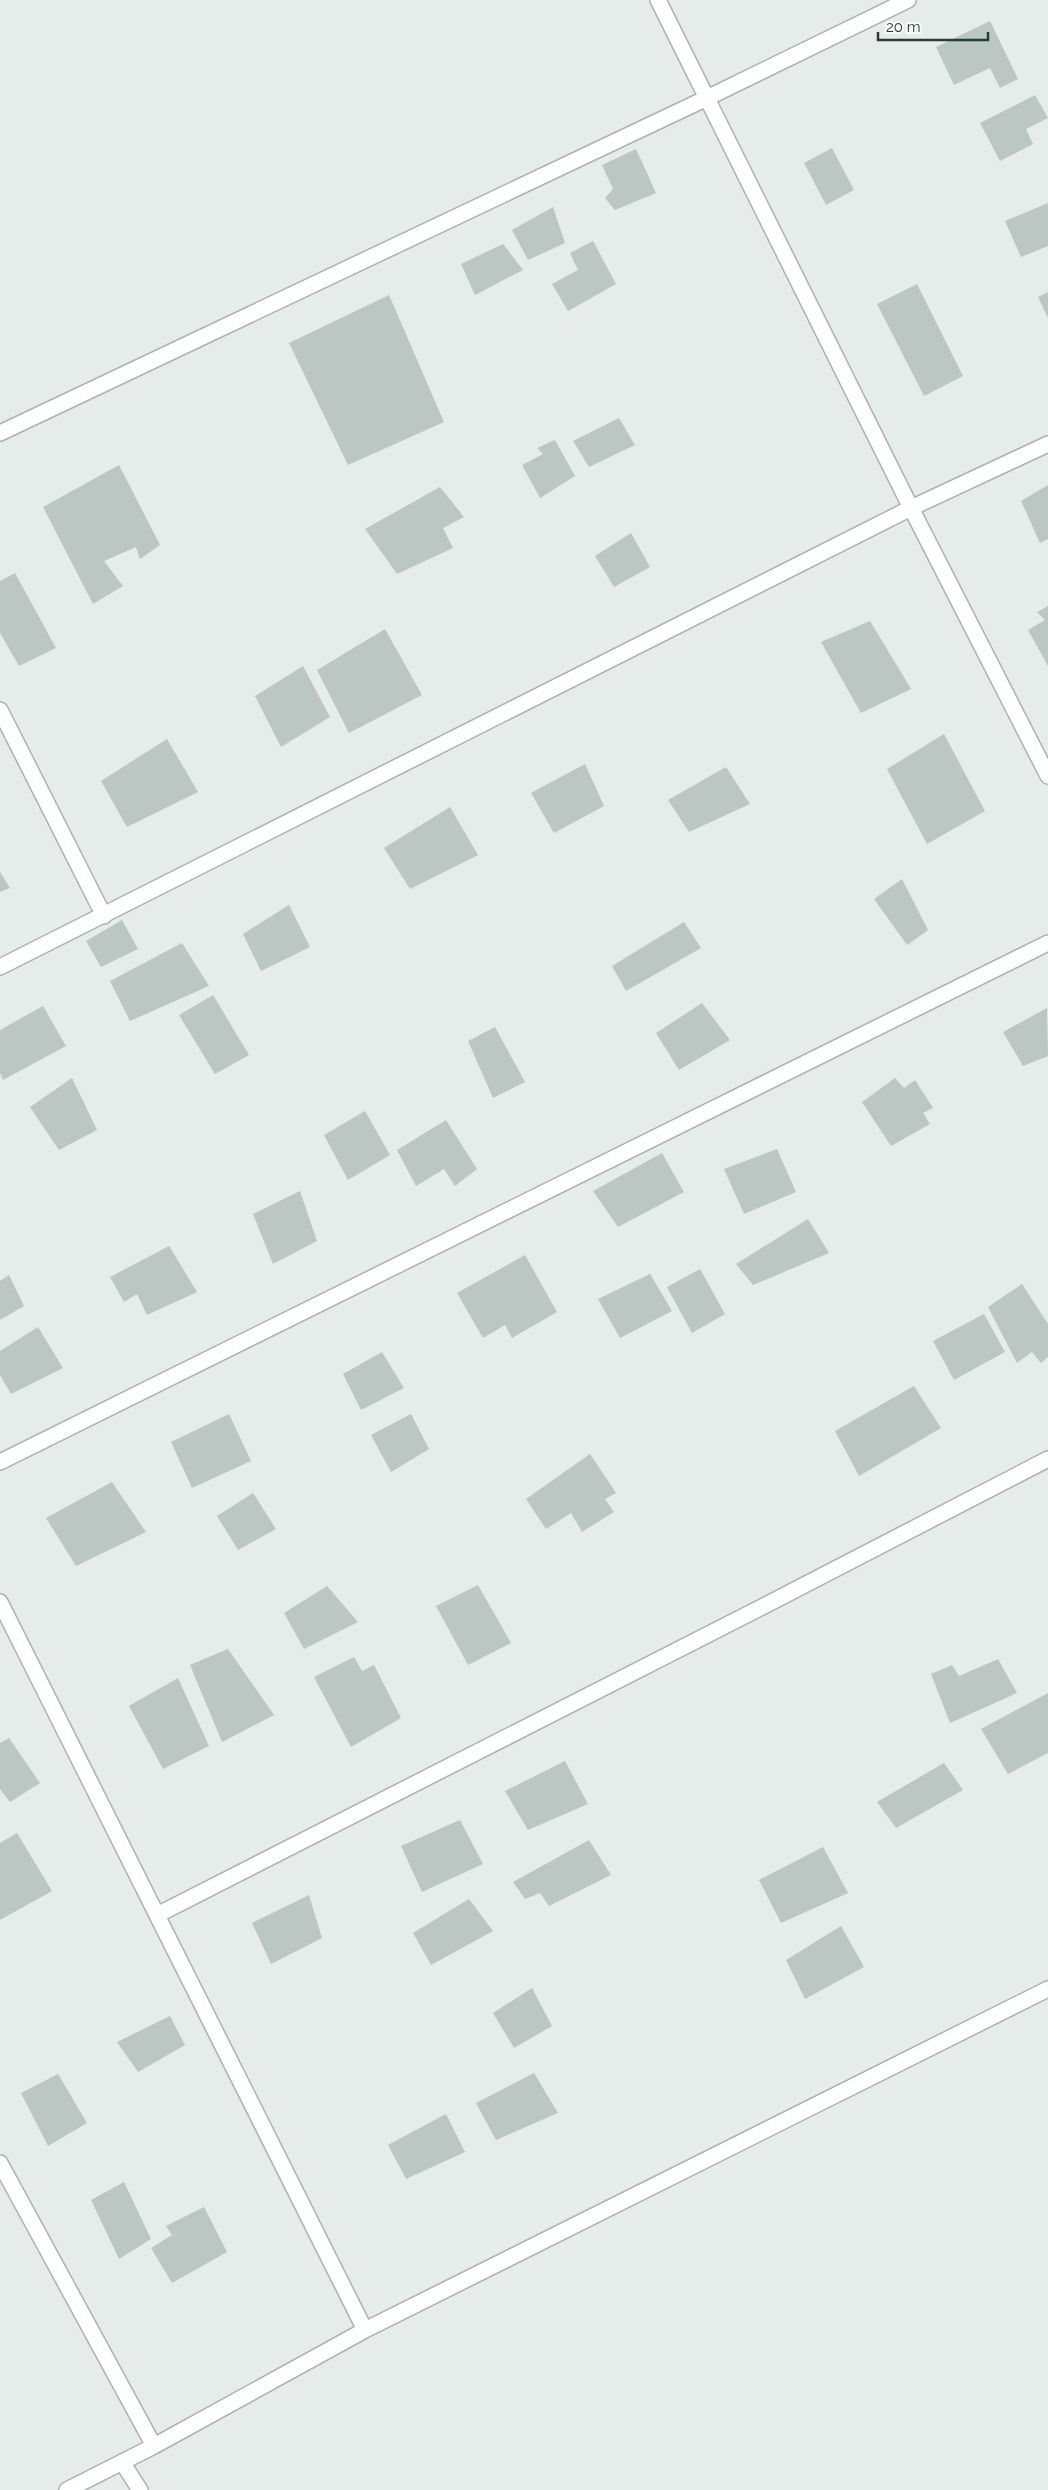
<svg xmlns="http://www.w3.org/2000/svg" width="1048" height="2490" font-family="Raleway,sans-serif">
<rect width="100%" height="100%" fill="#e5ece9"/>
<path fill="#bac7c2" d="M990 21 1018 79 1000 88 990 68 954 85 936 47Z
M1035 95 1048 118 1026 129 1033 144 1000 161 980 123Z
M832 148 854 190 826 205 804 163Z
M636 149 656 193 615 210 605 198 613 189 602 165Z
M1048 203V246L1021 257 1005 221Z
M553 207 565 243 528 260 512 230Z
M593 241 616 284 568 311 552 284 578 270 570 253Z
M503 244 523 270 475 295 461 264Z
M917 284 963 376 924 396 877 304Z
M1048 292V318L1038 297Z
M389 295 444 422 348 465 289 343Z
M619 418 635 445 589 467 573 441Z
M555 440 575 476 540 498 522 465 543 454 537 448Z
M119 465 160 545 140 559 136 547 104 561 123 586 93 604 43 507Z
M1048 485V539L1040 543 1021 501Z
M440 487 464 517 443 528 453 548 397 574 365 529Z
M631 533 650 567 614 587 595 556Z
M15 573 56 648 19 666 0 633V581Z
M1048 606V666L1028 630 1045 620 1037 612Z
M870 621 911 689 861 713 821 642Z
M385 629 422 695 349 733 317 670Z
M303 666 330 717 281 747 255 696Z
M944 734 985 811 927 844 887 769Z
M167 739 198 792 127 827 101 781Z
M585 764 604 806 554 833 531 793Z
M726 767 750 804 689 832 668 800Z
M450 807 478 855 410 889 384 848Z
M0 872 10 888 0 892Z
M902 879 928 930 907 945 874 899Z
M289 905 310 947 261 971 243 934Z
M122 920 138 949 101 967 86 941Z
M684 922 701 948 626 991 612 966Z
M182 943 209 986 130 1021 110 981Z
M213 995 249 1055 215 1074 179 1015Z
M702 1003 730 1040 679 1070 656 1033Z
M43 1006 66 1046 3 1080 0 1073V1030Z
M1047 1008 1048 1056 1023 1066 1003 1032Z
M495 1027 525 1082 493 1098 468 1041Z
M72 1078 97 1130 59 1150 30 1107Z
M895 1078 904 1088 915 1080 933 1108 923 1113 930 1124 891 1146 862 1102Z
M365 1111 390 1155 348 1180 324 1135Z
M446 1120 477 1169 455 1186 444 1169 416 1186 397 1150Z
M777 1149 796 1192 744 1214 724 1169Z
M662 1153 684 1192 618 1227 593 1191Z
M300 1191 317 1241 273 1264 253 1214Z
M808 1219 829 1253 753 1285 736 1264Z
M169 1246 197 1292 147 1315 137 1294 124 1302 110 1277Z
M525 1255 557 1312 512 1338 505 1325 483 1338 457 1293Z
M700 1269 725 1314 692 1333 667 1287Z
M650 1274 672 1311 620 1338 598 1299Z
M9 1275 24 1306 0 1320V1281Z
M1022 1284 1048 1324V1357L1041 1363 1032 1352 1017 1363 988 1307Z
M984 1314 1005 1352 954 1380 933 1341Z
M38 1327 63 1368 11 1394 0 1375V1351Z
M382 1352 404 1388 361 1410 343 1374Z
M914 1386 941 1428 859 1476 835 1431Z
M229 1414 251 1461 192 1488 171 1442Z
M411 1414 429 1449 391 1472 371 1435Z
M590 1454 616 1493 605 1499 614 1512 582 1532 571 1513 546 1529 526 1499Z
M112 1482 146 1532 76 1566 46 1518Z
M253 1493 276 1529 238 1550 217 1516Z
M478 1585 511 1643 468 1665 436 1606Z
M327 1586 358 1622 304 1649 284 1613Z
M228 1649 274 1715 222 1742 190 1665Z
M354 1657 362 1671 374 1665 401 1718 351 1747 314 1677Z
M998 1659 1017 1693 950 1723 931 1674 952 1665 959 1676Z
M178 1678 209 1746 163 1769 129 1706Z
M1048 1693V1753L1008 1774 981 1729Z
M9 1738 40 1783 10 1802 0 1789V1743Z
M565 1761 588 1804 528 1830 505 1791Z
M944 1763 963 1790 896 1828 877 1802Z
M460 1820 483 1864 422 1892 401 1846Z
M17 1833 52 1891 0 1920V1843Z
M589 1840 611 1875 549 1906 540 1893 525 1899 513 1882Z
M823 1847 848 1893 781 1923 759 1880Z
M309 1895 322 1938 271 1964 252 1923Z
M469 1899 493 1931 431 1965 413 1933Z
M841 1926 864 1967 805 1999 786 1960Z
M532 1988 552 2026 514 2048 493 2013Z
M170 2016 185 2045 138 2072 117 2042Z
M534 2073 558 2113 496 2140 476 2103Z
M58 2074 87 2123 48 2146 21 2093Z
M446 2114 465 2152 406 2179 388 2145Z
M124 2182 151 2239 119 2259 91 2200Z
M204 2207 227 2252 172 2283 151 2248 172 2235 166 2226Z"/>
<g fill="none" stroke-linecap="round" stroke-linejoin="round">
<defs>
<path id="street" d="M658 0 911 508 1048 776
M0 433 707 98 908 0
M0 710 104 916
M0 967 911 508 1048 444
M0 1462 1048 943
M0 1602 365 2330
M157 1915 760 1608 1048 1459
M0 2163 154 2446
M122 2462 140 2490
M67 2490 154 2446 365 2330 1048 1989"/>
</defs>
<use href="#street" stroke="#a8b4b0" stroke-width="18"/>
<use href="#street" stroke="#fff" stroke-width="15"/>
</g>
<path d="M878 32v8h110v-8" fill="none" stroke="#263c37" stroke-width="2.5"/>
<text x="886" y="32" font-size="15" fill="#263c37" stroke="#f5f9f7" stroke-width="4" paint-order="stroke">20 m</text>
</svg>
